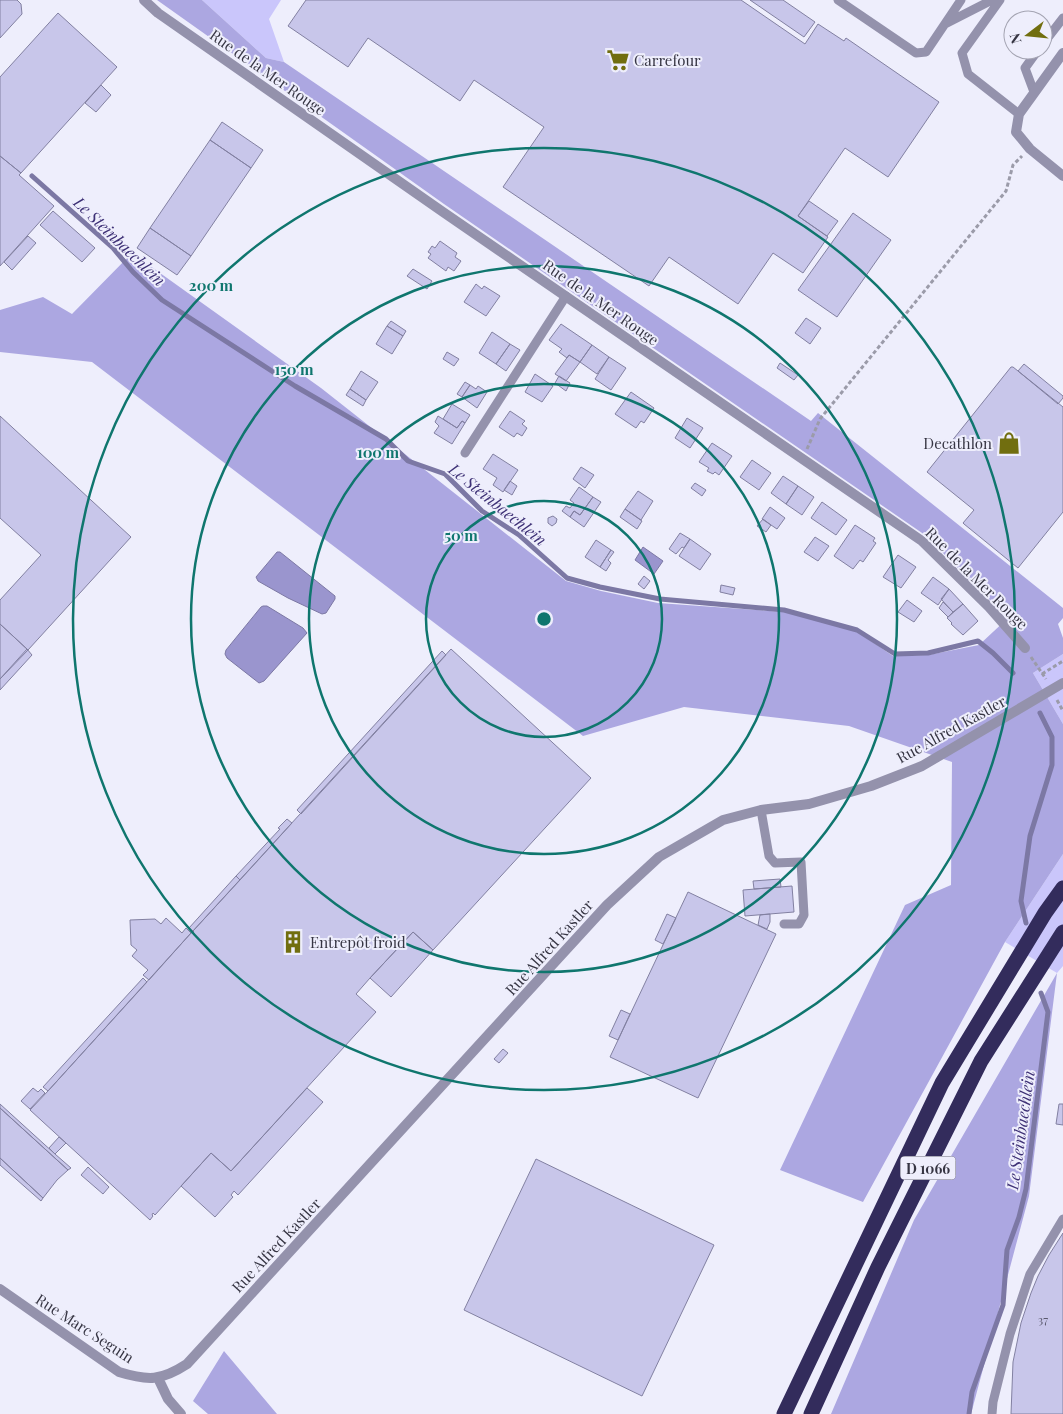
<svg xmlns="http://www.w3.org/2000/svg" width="1063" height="1414" font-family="'Playfair Display',serif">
<rect width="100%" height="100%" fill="#eeeefc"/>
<path fill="#cac6fb" d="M202 0H281L269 19 284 62 266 58Z
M1063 654V724L1033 673Z
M1063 854V966L1057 973 1005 942Z"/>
<path fill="#aca7e1" d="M157 0H202L266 58 284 62 811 421 818 413 1063 608V618L1058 624 1063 638V654L1033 673 1063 724V854L1005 942 863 1202 780 1170 905 905 951 885 952 762 849 726 684 707 583 736 92 362 0 352V310L43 297 72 314 132 253 321 388 566 581 601 591 658 603 784 612 855 630 893 656 928 655 979 645 1008 618 925 535 444 204Z
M1057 973 1029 1196 971 1414H831L914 1220Z
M224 1351 277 1414H208L193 1401Z"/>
<path fill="#9a95ce" stroke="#7c78a4" d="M643 547 663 561 654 574 635 560Z
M277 552H280L335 596V599L326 613 322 614 288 598 258 581 256 577Z
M263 606H267L303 628 307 633 264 681 259 683 227 658 225 654 226 650 261 607Z"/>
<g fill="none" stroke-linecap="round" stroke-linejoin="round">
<path stroke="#7c78a4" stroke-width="5" d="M32 176 113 248 133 272 162 300 295 386 386 439 408 461 445 474 482 511 519 535 567 578 600 587 660 599 784 610 857 630 895 654 928 653 978 641 993 653 1013 673
M1026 923 1021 901 1030 836 1052 765V737L1040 713
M969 1414 972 1392 1003 1305 1007 1250 1019 1217 1026 1189 1048 1012 1041 993"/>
</g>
<path fill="#c8c6ea" stroke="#8280a1" d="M0 0H17L21 4 22 14 0 38Z
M306 0H741L805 44 818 24 844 41 846 38 939 102 888 177 845 148 798 216 828 237 803 273 773 253 738 304 669 257 649 286 503 187 544 127 474 80 460 101 368 38 348 67 288 26Z
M750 0H783L815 22 804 37Z
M58 13 117 67 21 173 0 156V77Z
M101 85 111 95 96 112 85 103Z
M222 122 263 150 251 168 210 140Z
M210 140 251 168 191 256 150 228Z
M0 156 21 173 19 175 54 206 0 266Z
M809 201 838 221 827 236 798 216Z
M53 211 95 248 82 262 40 225Z
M853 213 891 240 837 317 798 290Z
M150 228 191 256 177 275 137 248Z
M28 236 36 243 12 270 4 262Z
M440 241 457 253 455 257 461 261 454 271 448 267 446 271 428 258 431 254 428 252 432 246 435 248Z
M413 269 432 281 427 289 407 276Z
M476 284 482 289 484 286 500 296 486 316 464 302Z
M806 318 821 328 810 344 795 333Z
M391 321 406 331 403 336 387 326Z
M561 324 592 345 580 362 569 355 567 358 559 352 562 349 549 340Z
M387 326 403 336 392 354 376 344Z
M492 332 510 344 496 364 479 353Z
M510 344 520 350 506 371 496 364Z
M592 345 609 357 597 374 580 362Z
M447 352 459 359 454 366 443 359Z
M569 355 580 362 566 381 555 374Z
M609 357 626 368 611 390 595 379Z
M780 363 798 375 794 380 777 368Z
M1024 364 1063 396V398L1058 404 1018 371Z
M1011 367H1013L1063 407V512L1018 568 964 524 963 523 974 510 927 472Z
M361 371 378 382 366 400 350 389Z
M535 374 553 386 542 402 525 392Z
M559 376 570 383 566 391 555 383Z
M465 382 470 385 462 397 457 394Z
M470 385 476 389 478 386 487 392 477 408 462 397Z
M350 389 366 400 363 406 346 395Z
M631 392 654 408 644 423 641 421 636 428 615 414Z
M452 404 470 415 465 423 462 421 457 428 443 419Z
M510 411 525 421 522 424 527 428 522 436 517 433 514 437 499 427Z
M0 416 131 537 28 650 0 624V600L41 555 0 518Z
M438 416 457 428 462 421 465 423 452 444 434 433 439 426 435 422Z
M687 418 703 428 690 448 675 438Z
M712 443 732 456 719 475 715 472 713 474 707 471 709 468 699 462Z
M493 454 518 470 503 492 493 485 497 478 483 469Z
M752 460 771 473 759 490 740 477Z
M581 467 594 475 585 488 573 479Z
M783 476 798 486 786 504 771 493Z
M510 481 517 486 512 495 504 490Z
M695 483 706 490 702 496 691 488Z
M798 486 814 497 802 515 786 504Z
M579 487 593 497 580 515 574 511 570 517 562 511 566 506 570 508 574 503 570 500Z
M638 491 653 501 641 520 625 509Z
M593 497 601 502 584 527 570 517 574 511 580 515Z
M822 502 847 520 836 535 811 518Z
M770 507 785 518 777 529 762 519Z
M625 509 642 521 637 529 620 517Z
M553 516 557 519 556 523 552 526 548 523V518Z
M763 519 771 525 766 532 757 526Z
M855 525 875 538 873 541 876 543 863 562 860 560 853 569 834 556Z
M680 533 690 539 684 548 682 547 676 554 669 549Z
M815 537 829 546 818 561 804 552Z
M690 539 711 554 700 570 679 556Z
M596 540 611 550 600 567 585 557Z
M611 550 614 552 608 560 611 563 606 571 600 567Z
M898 555 916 567 901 588 883 577Z
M644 576 650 581 644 589 638 584Z
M933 577 949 589 938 605 921 593Z
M721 585 735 588 733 595 720 592Z
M949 589 963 604 953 612 941 599Z
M907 600 922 611 914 622 898 612Z
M943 602 953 612 948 617 939 608Z
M963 604 978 621 963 635 951 624 952 623 947 618Z
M0 624 28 650 0 679Z
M27 649 32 655 0 690V679Z
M451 649 591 778 433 950 413 932 370 978 356 994 376 1012 231 1171 211 1153 155 1215 153 1213 152 1215 153 1216 150 1220 30 1110 48 1091 191 933 194 932 193 931Z
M442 651 446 655 301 814 297 810Z
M287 819 292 823 240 880 236 876 280 829 278 828Z
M236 876 240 880 193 931 189 928Z
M780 879 781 887 754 889 753 881Z
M792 886 794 912 745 916 743 890Z
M688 892 776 934 698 1098 610 1057Z
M667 914 676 918 663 944 655 940Z
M770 914V922L767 929 758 925 760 915Z
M166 918 182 933 186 928 191 933 149 980 143 975 148 970 132 956 137 950 131 945 130 920 155 919 161 924Z
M413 932 433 950 391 997 370 978Z
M143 978 147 982 48 1091 43 1087Z
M621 1010 630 1014 618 1040 609 1036Z
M503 1049 508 1053 499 1063 494 1059Z
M33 1088 38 1092 41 1089 45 1093 30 1109 21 1101Z
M307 1088 323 1102 238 1195 234 1191 231 1195 233 1197 215 1217 181 1186 211 1153 231 1171Z
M0 1104 55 1154 71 1168 68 1170 0 1108Z
M1059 1104H1063V1125L1056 1124Z
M0 1108 68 1170 57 1180 43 1198 0 1158Z
M59 1137 66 1143 55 1154 49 1148Z
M0 1158 43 1198 41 1201 0 1165Z
M536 1159 714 1245 642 1396 464 1310Z
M88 1167 109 1187 103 1194 81 1175Z
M1063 1233V1414H1011L1013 1362 1021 1323 1031 1293 1038 1276 1049 1255Z"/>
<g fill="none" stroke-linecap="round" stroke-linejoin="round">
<path stroke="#9b9ba9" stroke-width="3" stroke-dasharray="4 2.5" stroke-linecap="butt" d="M807 449 820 419 1006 191 1013 165 1022 156
M1031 657 1046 679
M1042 674 1063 661
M1057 700 1063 711"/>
<path stroke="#9492ac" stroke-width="9" d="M838 0 916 53 926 52 961 0
M1000 0 962 53 968 74 1019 114
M945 24 992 0
M1043 44 1063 18
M1034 92 1025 68 1038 50
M465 453 566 296
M761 810 769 856 775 863 801 862 804 915 799 924H784
M992 1414 993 1402 1010 1334 1030 1274 1063 1219"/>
<path stroke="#9492ac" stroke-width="10" d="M144 0 158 13 443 212 922 541 989 607 1025 648
M1063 53 1019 114 1016 132 1030 149 1063 176
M0 1289 119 1372C148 1381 161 1381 187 1364L607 905 659 857 723 820 761 810 809 804 871 786 922 766 1063 683
M158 1378 168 1399 181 1414"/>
<path stroke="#332c5c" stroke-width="15" d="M784 1414 942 1083 1045 913 1063 888
M811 1414 878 1267 981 1061 1063 932"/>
</g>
<g fill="none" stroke="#0f766e" stroke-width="2.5">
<circle cx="544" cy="619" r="118"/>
<circle cx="544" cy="619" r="235"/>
<circle cx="544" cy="619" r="353"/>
<circle cx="544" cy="619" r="471"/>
</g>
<defs>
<symbol id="supermarket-bare" viewBox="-9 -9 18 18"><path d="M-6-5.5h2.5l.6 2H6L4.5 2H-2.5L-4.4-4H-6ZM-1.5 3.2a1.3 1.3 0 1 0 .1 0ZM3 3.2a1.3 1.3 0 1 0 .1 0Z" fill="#716e0f" stroke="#eeeefc" stroke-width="2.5" paint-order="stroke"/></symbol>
<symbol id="shop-bare" viewBox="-9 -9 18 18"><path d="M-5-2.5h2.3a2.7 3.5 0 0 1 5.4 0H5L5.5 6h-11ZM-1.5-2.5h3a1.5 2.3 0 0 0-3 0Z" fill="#716e0f" stroke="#eeeefc" stroke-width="2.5" paint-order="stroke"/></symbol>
<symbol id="building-bare" viewBox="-9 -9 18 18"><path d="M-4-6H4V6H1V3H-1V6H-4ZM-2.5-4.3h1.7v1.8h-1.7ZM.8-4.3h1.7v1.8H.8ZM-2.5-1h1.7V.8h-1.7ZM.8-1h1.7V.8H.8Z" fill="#716e0f" stroke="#eeeefc" stroke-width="2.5" paint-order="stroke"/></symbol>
</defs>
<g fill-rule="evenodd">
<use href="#supermarket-bare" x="602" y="44" width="32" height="32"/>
<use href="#shop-bare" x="993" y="427" width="32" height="32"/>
<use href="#building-bare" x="277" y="926" width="32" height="32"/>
</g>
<g text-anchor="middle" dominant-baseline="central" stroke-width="4" stroke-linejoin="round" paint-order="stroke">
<g font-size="12" fill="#5a596d">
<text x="1043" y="1319">37</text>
</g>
<rect fill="#eeeefc" stroke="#6d6c7a" stroke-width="1" x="900.5" y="1156.5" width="55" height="23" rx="4"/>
<g font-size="14" font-weight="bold" fill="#363543">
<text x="928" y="1168">D 1066</text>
</g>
<g font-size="15" fill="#363543" stroke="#eeeefc" text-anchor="start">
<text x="634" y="60">Carrefour</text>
<text x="992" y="443" text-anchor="end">Decathlon</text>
<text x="310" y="942">Entrepôt froid</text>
</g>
<g font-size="15" fill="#363543" stroke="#eeeefc">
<text transform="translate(268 72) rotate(35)">Rue de la Mer Rouge</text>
<text transform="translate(601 302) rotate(35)">Rue de la Mer Rouge</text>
<text transform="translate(977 578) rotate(45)">Rue de la Mer Rouge</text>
<text transform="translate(951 729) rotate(-29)">Rue Alfred Kastler</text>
<text transform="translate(549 947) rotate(-48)">Rue Alfred Kastler</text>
<text transform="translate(276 1245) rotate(-47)">Rue Alfred Kastler</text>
<text transform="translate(85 1328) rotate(33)">Rue Marc Seguin</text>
</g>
<g font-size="16" font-style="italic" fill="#3e3176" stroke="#eeeefc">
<text transform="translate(120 241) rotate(44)">Le Steinbaechlein</text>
<text transform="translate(498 504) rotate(39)">Le Steinbaechlein</text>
<text transform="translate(1020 1130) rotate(-82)">Le Steinbaechlein</text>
</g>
</g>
<circle cx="544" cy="619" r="8" fill="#0f766e" stroke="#eeeefc" stroke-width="2.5"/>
<g font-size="15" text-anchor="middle" font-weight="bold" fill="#0f766e" stroke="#eeeefc" stroke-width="4" stroke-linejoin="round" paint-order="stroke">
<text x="211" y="291">200 m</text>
<text x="294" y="375">150 m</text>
<text x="378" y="458">100 m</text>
<text x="461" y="541">50 m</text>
</g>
<g transform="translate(1028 35) rotate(254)"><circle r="24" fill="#eeeefc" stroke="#a4a4b2"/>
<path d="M0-4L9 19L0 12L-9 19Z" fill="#716e0f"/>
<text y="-8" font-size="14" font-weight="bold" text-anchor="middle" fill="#363543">N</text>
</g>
</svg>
